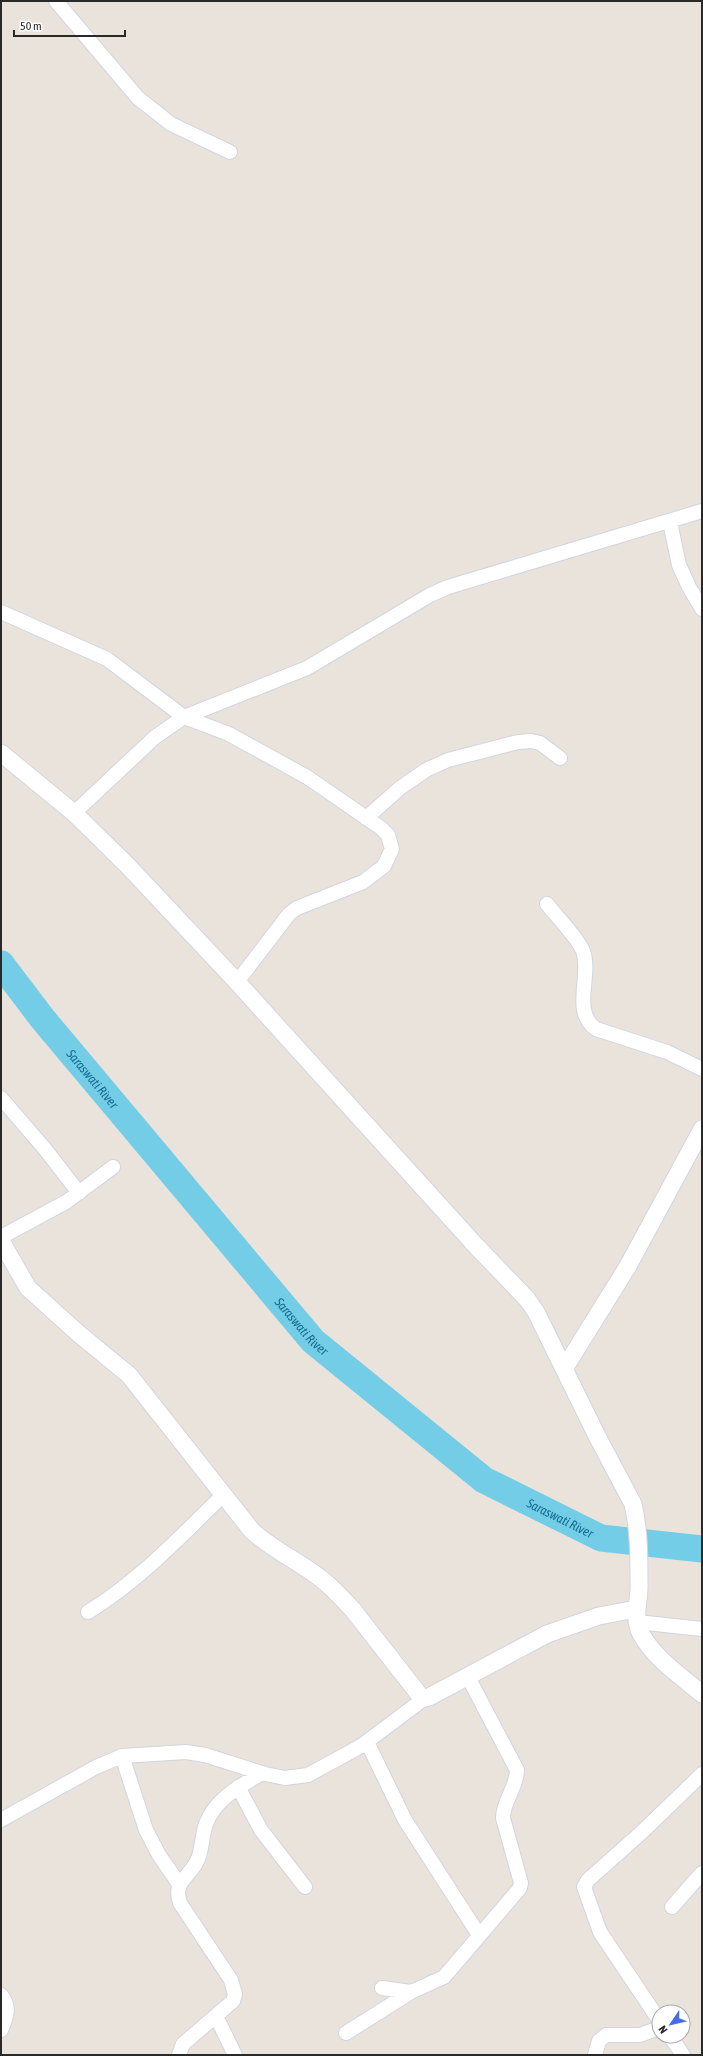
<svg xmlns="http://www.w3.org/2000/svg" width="703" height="2056" font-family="'Asap Condensed',sans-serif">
<rect width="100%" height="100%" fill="#eae3db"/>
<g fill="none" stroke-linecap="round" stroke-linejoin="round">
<path stroke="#74cde7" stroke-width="27" id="s1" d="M1 964 42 1018 313 1341 484 1480 601 1538 702 1549"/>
<defs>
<path id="minor" d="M56 1 138 98 171 124 230 152
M670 522 679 565 689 587 702 609
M1 612 107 659 184 717 229 734 307 777 381 828 388 835 392 849 384 866 363 882 297 908 289 914 237 982
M74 813 155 737 184 717 307 668 430 595 448 587 702 511
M366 818 400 788 426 770 448 760 518 742 531 741 540 743 560 758
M547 904C556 916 578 938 583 951 592 976 571 1011 596 1029L667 1052 702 1069
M1 1098 45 1149 79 1193
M1 1237 66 1202 113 1167
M88 1612C139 1581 180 1537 222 1496
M637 1622 702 1629
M367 1742 405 1820 479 1935
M122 1756 146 1830 159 1855 179 1884
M238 1787 261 1830 305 1887
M1 1820 96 1767 122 1756 186 1752 205 1755 265 1774 285 1778 308 1775 361 1746 425 1698
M672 1907 702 1873
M382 1988 411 1992 444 1977 520 1888 521 1883 503 1818C503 1801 517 1787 517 1770L468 1677
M1 1995C11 2007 6 2018 1 2030
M216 2016 235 2055
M659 2020 600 1932 584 1887 588 1880 642 1832 702 1774
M346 2033 411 1992
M670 2036 683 2055
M179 2055 183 2044 233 2001 235 1994 231 1980 180 1903C173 1882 187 1879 196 1863 203 1852 201 1837 206 1824 215 1799 240 1786 262 1773
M595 2055 599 2041 606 2035H640L659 2028"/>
<path id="tertiary" d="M1 753 74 813 128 866 237 982 477 1247 527 1299 536 1312 598 1438 633 1504C639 1529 639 1557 639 1583 640 1601 632 1617 641 1634 655 1659 681 1676 702 1694
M1 1241 28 1288 79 1334 129 1375 252 1531C272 1549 298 1561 320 1578 332 1587 343 1599 353 1610L421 1697 425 1698 429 1697 547 1634 599 1616 636 1609
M564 1369 628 1266 702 1129"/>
</defs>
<use href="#minor" stroke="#d1d5e1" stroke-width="16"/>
<use href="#tertiary" stroke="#d1d5e1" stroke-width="19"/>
<use href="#minor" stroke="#fff" stroke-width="14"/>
<use href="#tertiary" stroke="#fff" stroke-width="17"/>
</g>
<g text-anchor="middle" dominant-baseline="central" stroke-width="4" stroke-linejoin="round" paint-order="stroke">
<g font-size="13" font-style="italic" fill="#156c91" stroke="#fff">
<text stroke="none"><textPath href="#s1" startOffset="147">Saraswati River</textPath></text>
<text stroke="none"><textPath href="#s1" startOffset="471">Saraswati River</textPath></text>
<text stroke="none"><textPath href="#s1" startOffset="795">Saraswati River</textPath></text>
</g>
</g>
<rect width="703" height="2056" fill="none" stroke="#292929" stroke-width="4"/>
<g transform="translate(671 2024) rotate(235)"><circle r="19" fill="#ffffff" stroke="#a9a9a9"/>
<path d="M0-3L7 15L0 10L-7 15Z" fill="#456cee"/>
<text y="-6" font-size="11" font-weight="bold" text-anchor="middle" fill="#292929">N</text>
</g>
<path d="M14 30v6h111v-6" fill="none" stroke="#292929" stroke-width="2"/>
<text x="20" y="30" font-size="12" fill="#292929" stroke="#ffffff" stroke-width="3" paint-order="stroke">50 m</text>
</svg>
